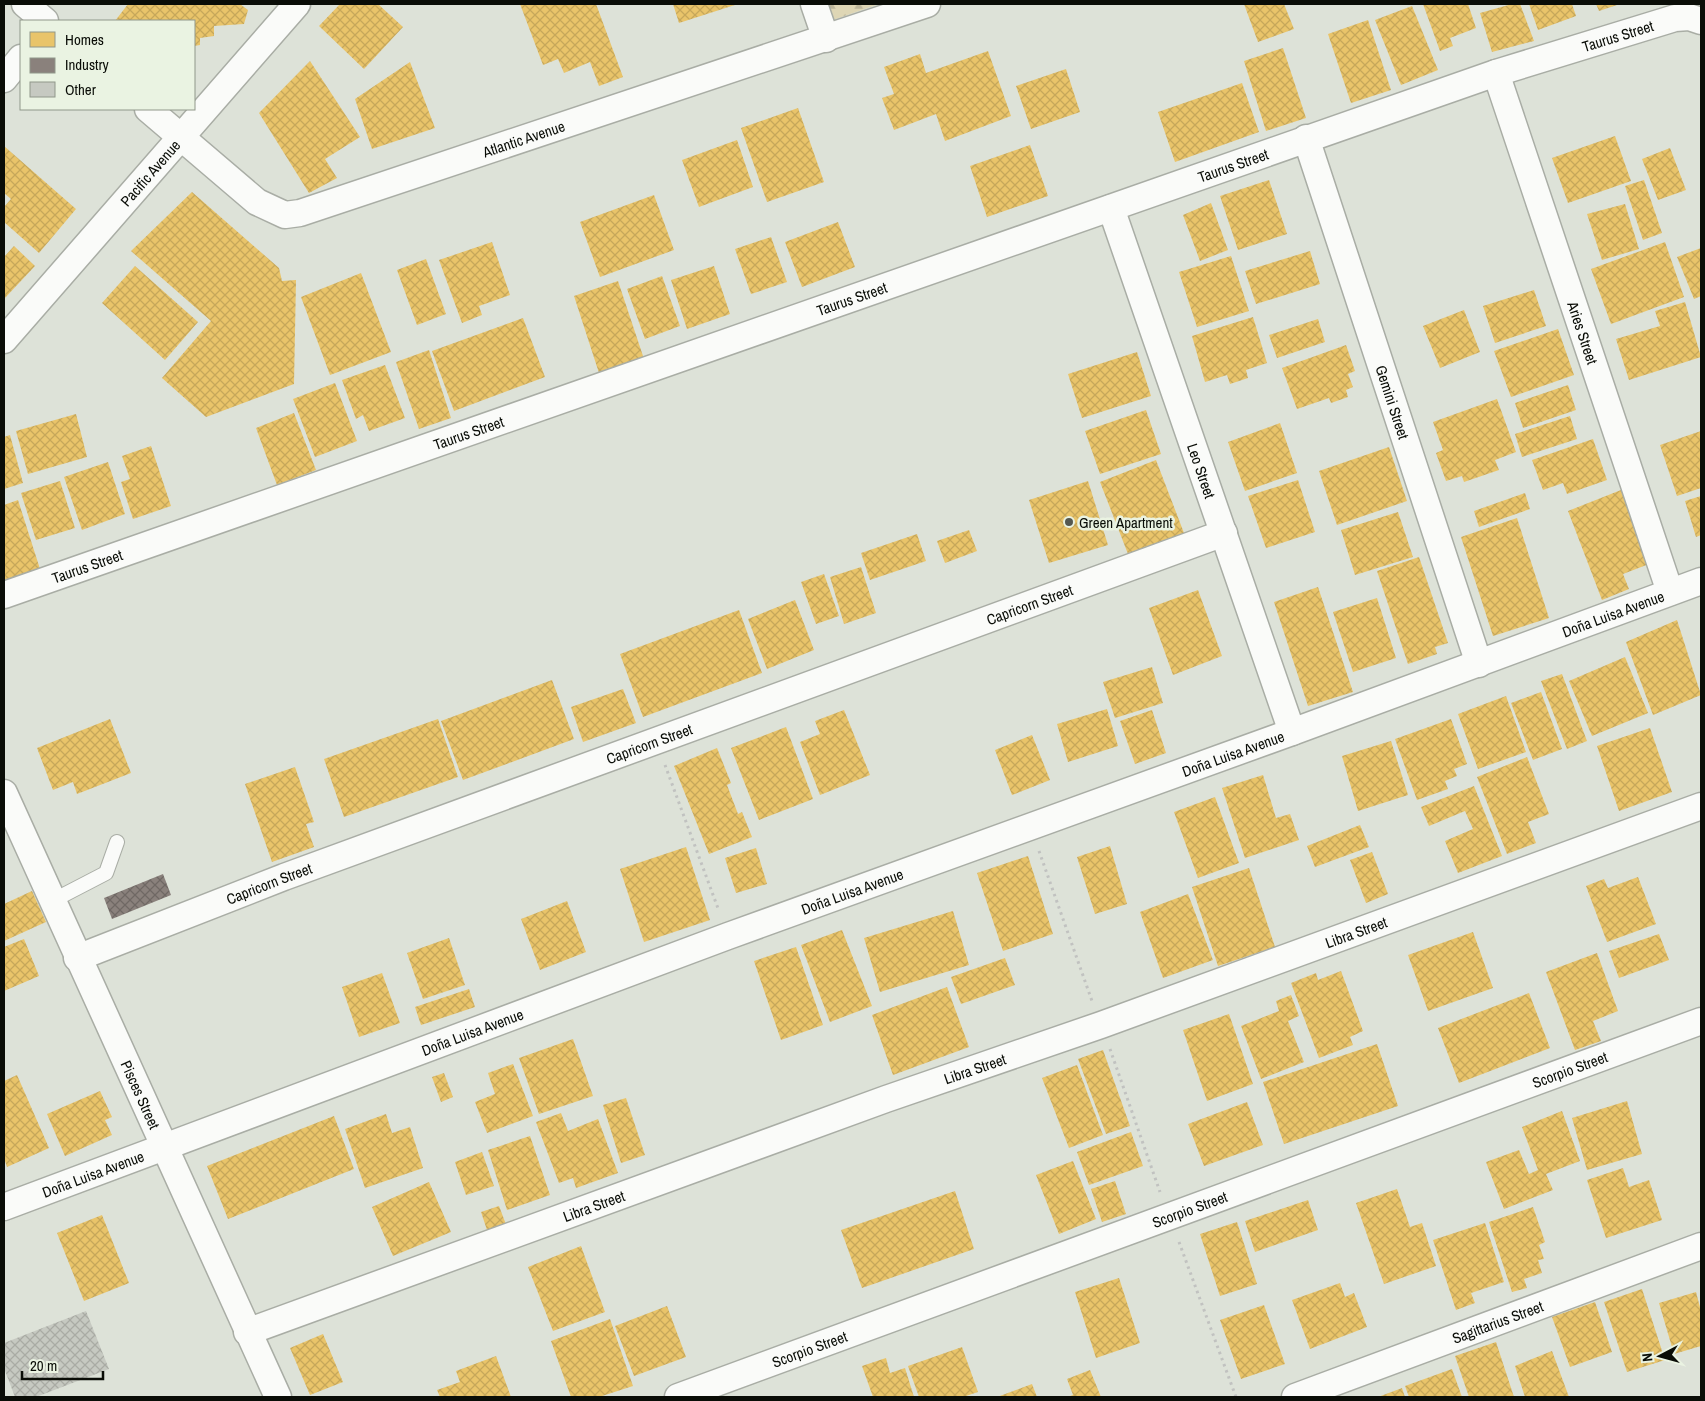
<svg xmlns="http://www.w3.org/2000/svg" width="1705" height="1401" font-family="'Archivo Narrow',sans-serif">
<defs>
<pattern id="forest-firs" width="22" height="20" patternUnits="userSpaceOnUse" patternTransform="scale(1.25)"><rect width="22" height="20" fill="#ded6b5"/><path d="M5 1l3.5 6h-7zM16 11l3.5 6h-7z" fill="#bdb69a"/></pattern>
<pattern id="homes-cross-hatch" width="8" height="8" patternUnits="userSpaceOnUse" patternTransform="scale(1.25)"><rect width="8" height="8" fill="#e9c46a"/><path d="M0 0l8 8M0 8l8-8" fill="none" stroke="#c6a75a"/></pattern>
<pattern id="industry-cross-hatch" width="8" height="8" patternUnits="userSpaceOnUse" patternTransform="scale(1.25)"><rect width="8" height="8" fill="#8a817c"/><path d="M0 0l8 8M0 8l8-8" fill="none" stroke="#6f6864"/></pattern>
<pattern id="building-cross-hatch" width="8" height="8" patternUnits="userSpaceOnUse" patternTransform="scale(1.25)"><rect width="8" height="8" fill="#c6c9c1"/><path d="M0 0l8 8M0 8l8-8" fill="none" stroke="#a9aba4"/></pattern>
</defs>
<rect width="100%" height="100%" fill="#dde2d8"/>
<path fill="url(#forest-firs)" d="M828 4H879L833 20Z"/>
<path fill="url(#homes-cross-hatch)" d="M128 4H240L248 10 244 24 214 26V36L200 38V45L194 46V21H115Z
M340 4H378L403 27 364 69 319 26Z
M520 4H596L623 77 599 86 590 62 564 73 558 59 543 65Z
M673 4H738L679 23Z
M1244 4H1284L1294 29 1258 42Z
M1423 4H1468L1476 28 1450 38 1453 46 1440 51Z
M1512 4H1520L1534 41 1492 52 1480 13Z
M1529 4H1572L1576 16 1538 30Z
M1596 4H1620L1599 11Z
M1412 6 1438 70 1401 85 1375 20Z
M1368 20 1391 90 1351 103 1328 34Z
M1283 48 1306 118 1266 131 1244 61Z
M988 51 1011 116 945 141 936 114 894 130 882 98 894 94 884 67 920 54 926 73Z
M310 61 360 137 325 159 337 178 309 193 259 113Z
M410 62 435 128 372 149 355 99Z
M1066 69 1080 112 1031 129 1016 86Z
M1242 83 1259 132 1175 162 1158 112Z
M798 108 824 182 767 202 741 128Z
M1615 136 1631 181 1568 203 1552 158Z
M737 140 753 187 699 207 682 160Z
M1030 145 1048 196 987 217 970 166Z
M4 146 76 209 39 253 4 222V207L11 199 4 193Z
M1670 148 1686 190 1658 200 1642 159Z
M1269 180 1287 234 1238 250 1220 196Z
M1644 180 1662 233 1643 240 1625 186Z
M192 192 279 268 282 281 296 280 294 384 206 417 162 378 211 321 131 251Z
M654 195 674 250 600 277 580 222Z
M1211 203 1228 250 1200 261 1183 215Z
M1625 204 1639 249 1602 260 1587 214Z
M838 222 855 267 802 287 785 242Z
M771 237 787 282 751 294 735 249Z
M492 242 510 295 479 306 482 315 462 323 439 260Z
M1665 242 1684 297 1611 324 1591 269Z
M14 246 35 266 4 299V257Z
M1701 248V296L1694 299 1677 257Z
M1310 251 1320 284 1256 304 1245 271Z
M1231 256 1249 311 1197 327 1179 272Z
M426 259 446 314 417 325 397 270Z
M135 266 198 322 165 360 102 303Z
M714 266 730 314 687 329 671 280Z
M361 273 391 352 330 375 301 297Z
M662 276 680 326 645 339 627 289Z
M618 281 644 359 599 373 574 296Z
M1534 290 1546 326 1495 343 1483 306Z
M1685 302 1701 357 1629 380 1616 339 1660 326 1655 311Z
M1464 310 1480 352 1440 368 1423 326Z
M1253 317 1267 363 1246 370 1248 378 1230 384 1227 375 1205 382 1192 336Z
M523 318 545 377 454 411 432 351Z
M1318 319 1325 342 1277 358 1269 335Z
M1558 329 1574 375 1511 397 1494 351Z
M1346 345 1355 371 1348 374 1353 387 1346 390 1348 397 1331 403 1329 398 1297 409 1282 368Z
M429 350 451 418 419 429 396 362Z
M1137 352 1151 396 1082 418 1068 374Z
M385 365 405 418 369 431 363 415 356 419 342 380Z
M335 383 357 441 315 457 293 399Z
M1568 385 1576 410 1523 428 1515 403Z
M1497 399 1516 452 1495 460 1499 470 1464 482 1462 476 1446 481 1436 453 1443 450 1433 422Z
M1146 410 1161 454 1100 474 1085 431Z
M294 413 316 470 277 485 256 428Z
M76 414 87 457 28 474 16 431Z
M1570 416 1577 439 1522 457 1515 434Z
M1280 423 1297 473 1245 491 1228 442Z
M1701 431V488L1677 496 1660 445Z
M10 435 23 483 4 489V437Z
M1593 439 1607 480 1567 494 1563 483 1543 490 1532 460Z
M151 446 171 506 133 519 121 482 130 479 122 456Z
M1389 447 1407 501 1337 525 1319 471Z
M1156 460 1184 533 1128 554 1100 482Z
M108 462 125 514 82 530 64 477Z
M1298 480 1315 532 1266 548 1248 496Z
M60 481 75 528 36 540 21 493Z
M1088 481 1108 545 1049 563 1029 500Z
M1621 490 1649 564 1623 574 1629 589 1602 600 1568 511Z
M1525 493 1530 509 1479 527 1474 511Z
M1701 496V535L1696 537 1685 501Z
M18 500 40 569 4 580V505Z
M1398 512 1413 557 1355 575 1341 530Z
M1517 518 1549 618 1493 636 1461 537Z
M969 530 977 551 945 563 937 541Z
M917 534 926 561 870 580 861 553Z
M1419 557 1448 643 1435 647 1437 654 1408 664 1377 571Z
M861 567 876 613 844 624 830 577Z
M824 574 839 616 816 624 801 582Z
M1318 587 1353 692 1308 706 1274 602Z
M1198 590 1222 656 1173 675 1149 608Z
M1377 598 1396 658 1353 672 1333 612Z
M795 600 814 650 767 669 748 619Z
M739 610 762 673 643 717 620 654Z
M1677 620 1701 695 1653 715 1626 642Z
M1625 657 1648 713 1592 736 1569 681Z
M1152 667 1163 703 1115 718 1103 682Z
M1562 674 1587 741 1567 749 1541 681Z
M552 680 574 739 463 780 441 721Z
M623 689 636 723 583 742 571 707Z
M1541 692 1562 749 1533 760 1511 703Z
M1506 696 1526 752 1478 769 1458 714Z
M1107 709 1118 746 1068 762 1057 724Z
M844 710 870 775 820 795 800 742 820 734 815 721Z
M1152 710 1166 753 1135 764 1120 721Z
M110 719 131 773 77 794 73 782 53 790 37 748Z
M438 719 458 777 344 817 324 759Z
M1451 719 1467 764 1454 769 1457 776 1445 781 1448 789 1417 800 1395 739Z
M786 727 813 799 759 820 731 748Z
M1650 728 1672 792 1619 811 1597 746Z
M1032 735 1050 780 1012 795 995 750Z
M1391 741 1408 795 1358 811 1342 756Z
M717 748 731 783 727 785 738 814 742 812 752 837 709 854 674 766Z
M1527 757 1549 814 1528 822 1536 843 1507 854 1477 777Z
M295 767 314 822 306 824 314 847 272 862 245 784Z
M1263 775 1276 818 1290 814 1299 840 1245 858 1222 788Z
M1474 786 1502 856 1458 873 1445 841 1473 829 1465 811 1429 826 1421 807Z
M1215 797 1239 863 1198 878 1174 812Z
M1360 825 1369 847 1315 867 1307 846Z
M1110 846 1127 904 1095 914 1077 857Z
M686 847 710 920 644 942 620 869Z
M756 848 767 884 736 893 725 858Z
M1372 852 1388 894 1366 903 1350 860Z
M1028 856 1053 934 1003 951 977 873Z
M1249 868 1275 947 1218 966 1192 887Z
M1638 877 1656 924 1607 942 1586 886 1604 879 1608 888Z
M32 891 46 922 4 941V904Z
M1188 894 1213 960 1163 978 1140 912Z
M567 901 586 952 540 970 521 919Z
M953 911 969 965 880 992 864 938Z
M842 930 872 1006 830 1022 801 945Z
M1473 932 1493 988 1428 1011 1408 955Z
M1659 934 1669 960 1619 978 1609 951Z
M449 938 465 985 423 999 407 953Z
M24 939 39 976 4 991V947Z
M796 947 823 1025 781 1040 754 961Z
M1597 953 1618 1011 1593 1021 1601 1041 1575 1050 1546 972Z
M1005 958 1015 985 961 1004 951 977Z
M1341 971 1363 1031 1350 1037 1353 1045 1319 1058 1291 983 1316 973 1318 980Z
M382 973 400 1023 359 1037 342 987Z
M947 987 969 1047 893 1075 872 1015Z
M469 989 475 1007 421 1025 415 1007Z
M1529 993 1550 1048 1459 1083 1438 1028Z
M1291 995 1299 1016 1288 1021 1304 1062 1261 1079 1241 1026 1279 1011 1276 1001Z
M1229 1014 1253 1084 1207 1101 1183 1030Z
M573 1039 593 1096 539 1114 519 1058Z
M1377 1044 1398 1106 1284 1144 1263 1082Z
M1103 1050 1130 1126 1106 1134 1078 1059Z
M513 1064 533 1116 487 1133 475 1102 495 1094 488 1073Z
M1077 1065 1103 1135 1069 1148 1042 1078Z
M444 1073 453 1097 441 1102 432 1077Z
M17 1075 49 1148 7 1167 4 1158V1081Z
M100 1091 112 1117 105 1120 112 1135 65 1156 47 1114Z
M626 1098 645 1155 621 1163 603 1105Z
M1627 1101 1642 1154 1587 1170 1572 1118Z
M1247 1102 1263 1145 1204 1166 1188 1124Z
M1562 1111 1580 1161 1546 1174 1553 1190 1504 1209 1486 1162 1519 1150 1529 1174 1538 1170 1522 1127Z
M561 1113 568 1131 598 1119 618 1173 576 1188 573 1178 559 1183 536 1122Z
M386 1114 392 1133 410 1127 423 1168 365 1188 345 1129Z
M334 1116 354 1169 228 1219 207 1166Z
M1131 1132 1143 1166 1089 1185 1077 1152Z
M530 1136 550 1195 507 1210 488 1150Z
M482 1152 494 1186 466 1195 455 1162Z
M1073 1161 1096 1219 1059 1234 1036 1175Z
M1623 1168 1629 1187 1649 1180 1662 1220 1606 1238 1587 1180Z
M1115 1181 1126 1214 1102 1222 1091 1189Z
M429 1182 451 1232 393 1256 372 1207Z
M1397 1189 1410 1227 1422 1223 1436 1266 1384 1284 1356 1203Z
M955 1191 974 1249 862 1288 841 1230Z
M1308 1200 1318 1230 1255 1252 1245 1221Z
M499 1206 507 1227 488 1233 481 1212Z
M1533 1207 1545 1242 1539 1245 1544 1259 1538 1260 1542 1273 1524 1279 1527 1288 1512 1292 1489 1222Z
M102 1215 129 1283 84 1301 57 1233Z
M1237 1222 1257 1284 1220 1296 1200 1234Z
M1485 1223 1504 1282 1471 1293 1475 1303 1456 1310 1433 1240Z
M581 1246 605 1312 553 1331 528 1267Z
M1119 1278 1140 1343 1096 1358 1075 1292Z
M1340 1283 1345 1297 1354 1293 1367 1327 1310 1349 1292 1300Z
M1642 1289 1665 1360 1627 1372 1604 1302Z
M1696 1292 1701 1311V1346L1674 1354 1659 1303Z
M1595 1302 1612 1352 1570 1367 1552 1317Z
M1264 1305 1285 1364 1241 1379 1220 1320Z
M667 1306 686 1357 634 1376 615 1326Z
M610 1319 633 1386 599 1397H571L551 1341Z
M323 1334 343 1382 310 1395 290 1348Z
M1496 1342 1514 1397H1469L1455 1356Z
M962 1347 978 1392 963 1397H919L908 1366Z
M1552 1351 1569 1397H1525L1515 1366Z
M496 1356 511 1397H440L437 1390 460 1382 456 1371Z
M886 1358 890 1373 905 1368 914 1397H873L862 1366Z
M1452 1369 1462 1397H1409L1405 1386Z
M1090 1370 1101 1397H1067L1073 1395 1067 1379Z
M1032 1384 1037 1397H997Z
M1402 1388 1405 1397H1378Z"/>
<path fill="url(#industry-cross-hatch)" d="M163 874 171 895 112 919 104 898Z"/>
<path fill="url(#building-cross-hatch)" d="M86 1311 109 1369 36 1397H15L4 1368V1343Z"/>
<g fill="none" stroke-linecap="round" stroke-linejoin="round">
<defs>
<path id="lane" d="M52 901 106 873 117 842"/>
<g id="street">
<path d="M25 4 45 21"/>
<path d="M814 4 826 39"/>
<path id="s1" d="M1496 73 1670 592"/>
<path d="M4 79 21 58"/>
<path id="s2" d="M148 109 257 202 285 215 300 213 927 4"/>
<path id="s3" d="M1306 138 1479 664"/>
<path id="s4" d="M1111 208 1292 732"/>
<path id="s5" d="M4 340 297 4"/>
<path id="s6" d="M4 595 1496 73 1675 18 1689 17 1701 21"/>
<path id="s7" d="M4 793 278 1397"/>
<path id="s8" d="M77 958 284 877 1224 533"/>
<path id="s9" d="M4 1207 728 936 1292 732 1701 581"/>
<path id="s10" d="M247 1332 886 1099 1101 1025 1701 806"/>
<path id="s11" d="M678 1397 1701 1021"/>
<path id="s12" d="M1295 1397 1701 1246"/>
</g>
</defs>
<use href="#lane" stroke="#a9ada5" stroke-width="16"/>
<use href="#street" stroke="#a9ada5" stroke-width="29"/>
<path stroke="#c1c2c0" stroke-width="3" stroke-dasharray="2.5 4" stroke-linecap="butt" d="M665 765 719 911
M1039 851 1092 1001
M1110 1049 1160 1192
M1179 1242 1236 1397"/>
<use href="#lane" stroke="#fafbf9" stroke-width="14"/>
<use href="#street" stroke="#fafbf9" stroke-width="26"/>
</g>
<circle fill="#545850" stroke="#eaf3e2" stroke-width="2" cx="1069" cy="522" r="5"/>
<g text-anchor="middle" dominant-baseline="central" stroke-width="5" stroke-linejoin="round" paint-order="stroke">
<g font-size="15" fill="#0a0d07" stroke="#eaf3e2">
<text stroke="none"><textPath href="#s6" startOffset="1708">Taurus Street</textPath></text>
<text stroke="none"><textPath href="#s2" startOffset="425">Atlantic Avenue</textPath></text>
<text stroke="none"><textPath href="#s6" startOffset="1302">Taurus Street</textPath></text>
<text stroke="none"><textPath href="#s5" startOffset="222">Pacific Avenue</textPath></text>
<text stroke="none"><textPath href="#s6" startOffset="898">Taurus Street</textPath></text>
<text stroke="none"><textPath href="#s1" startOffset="274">Aries Street</textPath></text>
<text stroke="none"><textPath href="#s3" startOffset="278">Gemini Street</textPath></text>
<text stroke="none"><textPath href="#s6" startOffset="492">Taurus Street</textPath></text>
<text stroke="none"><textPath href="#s4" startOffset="278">Leo Street</textPath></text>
<text stroke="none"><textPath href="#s6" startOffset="88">Taurus Street</textPath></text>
<text stroke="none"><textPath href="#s8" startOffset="1016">Capricorn Street</textPath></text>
<text stroke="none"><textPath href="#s9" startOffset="1715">Doña Luisa Avenue</textPath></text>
<text stroke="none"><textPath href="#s8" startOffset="611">Capricorn Street</textPath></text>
<text stroke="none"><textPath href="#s9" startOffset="1310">Doña Luisa Avenue</textPath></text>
<text stroke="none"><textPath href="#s8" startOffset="206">Capricorn Street</textPath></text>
<text stroke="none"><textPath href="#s9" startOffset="905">Doña Luisa Avenue</textPath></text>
<text stroke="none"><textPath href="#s10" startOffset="1179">Libra Street</textPath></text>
<text stroke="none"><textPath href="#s9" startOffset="500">Doña Luisa Avenue</textPath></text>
<text stroke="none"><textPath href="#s10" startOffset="774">Libra Street</textPath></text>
<text stroke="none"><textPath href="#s11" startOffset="950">Scorpio Street</textPath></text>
<text stroke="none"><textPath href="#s7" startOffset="331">Pisces Street</textPath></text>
<text stroke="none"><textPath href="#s9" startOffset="95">Doña Luisa Avenue</textPath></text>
<text stroke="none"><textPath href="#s10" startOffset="369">Libra Street</textPath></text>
<text stroke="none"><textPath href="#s11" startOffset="545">Scorpio Street</textPath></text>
<text stroke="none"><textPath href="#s12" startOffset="216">Sagittarius Street</textPath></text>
<text stroke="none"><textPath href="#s11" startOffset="140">Scorpio Street</textPath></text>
</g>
<g font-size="15" fill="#0a0d07" stroke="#eaf3e2" text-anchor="start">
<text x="1079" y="522">Green Apartment</text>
</g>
</g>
<rect width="1705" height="1401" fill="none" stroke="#0a0d07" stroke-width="10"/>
<rect x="20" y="20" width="175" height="90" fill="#eaf3e2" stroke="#90978a"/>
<rect x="30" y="32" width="25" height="15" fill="#e9c46a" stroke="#90978a"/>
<text x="65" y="45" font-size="15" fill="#0a0d07">Homes</text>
<rect x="30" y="58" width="25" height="15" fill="#8a817c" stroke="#90978a"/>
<text x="65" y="70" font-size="15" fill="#0a0d07">Industry</text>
<rect x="30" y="82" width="25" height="15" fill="#c6c9c1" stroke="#90978a"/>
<text x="65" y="95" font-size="15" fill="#0a0d07">Other</text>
<g transform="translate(1660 1356) rotate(264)" stroke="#eaf3e2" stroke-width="4" paint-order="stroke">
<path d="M0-4L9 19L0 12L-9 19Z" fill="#0a0d07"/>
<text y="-8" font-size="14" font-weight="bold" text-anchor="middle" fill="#0a0d07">N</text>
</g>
<path d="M22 1371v8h81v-8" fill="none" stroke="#0a0d07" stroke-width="2.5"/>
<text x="30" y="1371" font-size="15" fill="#0a0d07" stroke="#eaf3e2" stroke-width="4" paint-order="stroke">20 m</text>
</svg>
